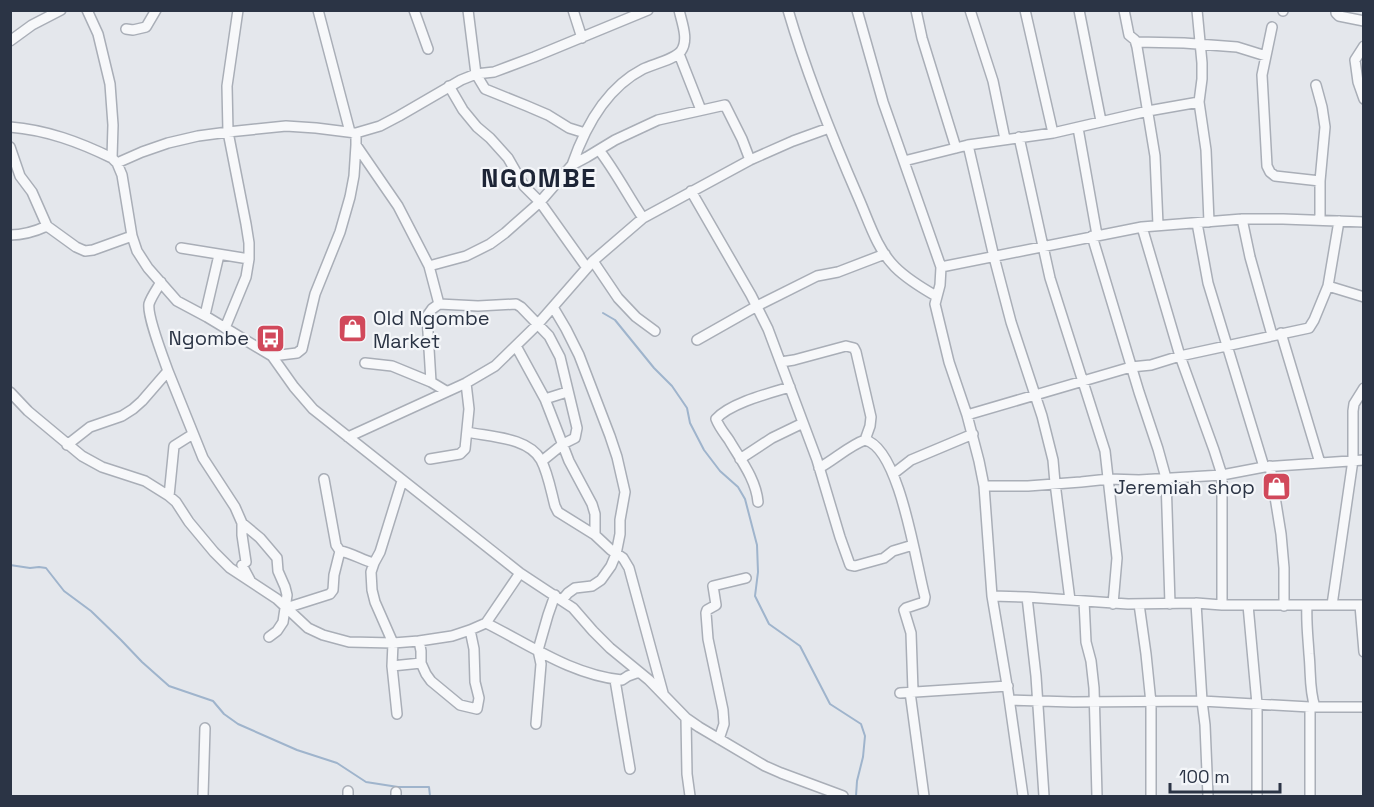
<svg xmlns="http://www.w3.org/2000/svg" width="1374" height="807" font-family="'Space Grotesk',sans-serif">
<rect width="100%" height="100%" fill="#e4e7ec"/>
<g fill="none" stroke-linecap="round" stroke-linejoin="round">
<!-- stream -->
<path stroke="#9fb4cc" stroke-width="2" d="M 603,313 L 615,320 L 654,368 L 672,386 L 687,408 L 690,423 L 704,450 L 720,471 L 738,487 L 745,499 L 757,545 L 758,572 L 755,596 L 769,624 L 800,646 L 830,704 L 861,724 L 865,736 L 863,757 L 857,781 L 856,796
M 10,565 L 30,568 L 39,567 L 46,568 L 64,591 L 91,611 L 121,640 L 142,662 L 169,686 L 213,701 L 224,714 L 238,724 L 297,750 L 337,763 L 366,782 L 398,787 L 429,787 L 430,796"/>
<defs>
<path id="minor" d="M 87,10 L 98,34 L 110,84 L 113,125 L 112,158 L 117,163 L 122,175 L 132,236 L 137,251 L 148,268 L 177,301 L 207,317 L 272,356 L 294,387 L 313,409 L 520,573 L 573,608 L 593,631 L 610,648 L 649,680 L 686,718 L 699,727 L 765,766 L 781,773 L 843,796
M 318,10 L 350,132
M 414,10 L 428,49
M 468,10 L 476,74 L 485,89 L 527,106 L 548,115 L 569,128 L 585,133
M 573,10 L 582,38
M 788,10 C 807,75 832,137 859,199 C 869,222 877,249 895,267 C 907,279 922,288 936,296
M 857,10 L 883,102 L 941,267 L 940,285 L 935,304 L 949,362 L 967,415 L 979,461 L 984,486 L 992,596 L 1008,691 L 1023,796
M 916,10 L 922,38 L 956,148
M 970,10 L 993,81 L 1005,139
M 1025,10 L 1053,133
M 1079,10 L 1101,121
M 1124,10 L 1129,35 L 1135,40 L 1137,47 L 1155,156 L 1158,225
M 1197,10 L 1202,63 L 1202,79 L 1199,102 L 1206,150 L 1209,222
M 1336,10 L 1336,13 L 1339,16 L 1364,21
M 1283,11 L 1283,10
M 1272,27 L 1262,75 L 1267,166 L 1270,172 L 1275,176 L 1320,181
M 126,29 L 133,30 L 146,27 L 156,10
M 10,41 L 32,25 L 61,10
M 1136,42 L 1184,43 L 1237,47 L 1266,56
M 1364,46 L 1355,60 L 1358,82 L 1364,99
M 679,54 L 701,110
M 1316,85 L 1322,107 L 1325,127 L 1320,181 L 1320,220
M 449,86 L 463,110 L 477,127 L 490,138 L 508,158 L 524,186 L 540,202 L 587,268
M 10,127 C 47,130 79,142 112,158
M 1078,128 L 1097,235
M 356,133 L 356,145 L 398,206 L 429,266 L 466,256 L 490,244 L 505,233 L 540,202 L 572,165 L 587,157 L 615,140 L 658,120 L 725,105 L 742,139 L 750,160
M 1019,137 L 1050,278 L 1105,451 L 1117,558 L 1113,604
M 968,145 L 994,257 L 1011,322 L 1042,416 L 1053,460 L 1055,483 L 1070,600
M 10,147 L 20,176 L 32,192 L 47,226 L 76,247 L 85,251 L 93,250 L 132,236
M 599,150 C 616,172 628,196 643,218
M 904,161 L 968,145 L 1053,133 L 1148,111 L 1199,102
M 117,163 L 142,152 L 168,143 L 198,136 L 228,132 L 286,126 L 316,128 L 356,133 L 380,126 L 399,116 L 461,80 L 476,74 L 494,72 L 534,57 L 648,10
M 572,165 C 585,127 606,88 643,69 C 653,64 674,60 681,51 C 689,40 682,23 679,10
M 691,191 L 751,295 L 768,329 L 817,460 L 840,537 L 850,565 L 855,566 L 884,558 L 893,551 L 913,545
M 1242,219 L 1250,257 L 1272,335
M 1197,223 L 1208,283 L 1264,467
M 1142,227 L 1180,356 L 1214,450 L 1222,475 L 1222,605
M 10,235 C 24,235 34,232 47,226
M 1092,236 L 1139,392 L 1158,449 L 1166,478 L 1170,604
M 181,248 L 249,259
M 593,261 L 618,298 L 636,317 L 655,331
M 429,266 L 439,304 L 432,309 L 427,316 L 431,382
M 941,267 L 1142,227 L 1242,219 L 1283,219 L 1364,222
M 1328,286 L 1364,297
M 439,304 L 478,306 L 516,304 L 521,307 L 549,336 L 560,357 L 577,428 L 575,438 L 563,444 L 542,461
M 553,307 L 566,329 L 579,355 L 610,436 L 617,457 L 625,492 L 620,520 L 620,534 L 616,554 L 611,566 L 601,580 L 592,586 L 575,588 L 568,593 L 562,600
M 205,315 L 219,255
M 225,328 L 246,277 L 249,259 L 249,243 L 246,224 L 228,132 L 227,86 L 238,10
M 1281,333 L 1320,463
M 697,340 L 757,306 L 817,276 L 838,272 L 885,254
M 516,346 L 545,399 L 569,461 L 592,504 L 595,514 L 595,535
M 272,356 L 297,353 L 302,349 L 315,294 L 340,232 L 350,197 L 354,176 L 356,145
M 781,362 L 794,360 L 846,346 L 854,348 L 856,352 L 871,417 L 870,426 L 865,440
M 365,363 L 392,366 L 431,382 L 446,391
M 168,371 L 203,458 L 235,507 L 242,523 L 260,538 L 277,558 L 278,571 L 285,587 L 287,595 L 283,622 L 277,631 L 269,637
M 10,392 L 28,411 L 82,456 L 102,467 L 145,481 L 169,496 L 176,502 L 189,522 L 214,552 L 230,568 L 277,599 L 308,628 L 323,635 L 349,642 L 393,643 L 419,641 L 452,636 L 470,630 L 486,623 L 520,573
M 545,399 L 567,392
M 967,415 L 1131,367 L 1151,365 L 1180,356 L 1309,328 L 1314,320 L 1328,286 L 1339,221
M 467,432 C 490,437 528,437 541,460 C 548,473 551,491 555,506 L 558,512 L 595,535 L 611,550 L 623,558 L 629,568 L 663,693
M 348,437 L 466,383 L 495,366 L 538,324 L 593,261 L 643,218 L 750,160 L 793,141 L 829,128
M 67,445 L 90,427 L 122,416 L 133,409 L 142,401 L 168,371 C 163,357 147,316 149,304 C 151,297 157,289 161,282
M 430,459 L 460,454 L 465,449 L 469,409 L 466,383
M 740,459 L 772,438 L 803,423
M 1270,466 L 1281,534 L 1284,568 L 1284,606
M 819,468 C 834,460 850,445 865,440 C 900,448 916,565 925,597 L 924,602 L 906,608 L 904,610 L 911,633 L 913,691
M 893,474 L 911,460 L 973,434
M 324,479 L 336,545 L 340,551 C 352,553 362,560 374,563
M 984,486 L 1028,486 L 1081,482 L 1109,479 L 1139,480 L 1222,475 L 1264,467 L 1364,460
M 169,496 L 174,446 L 193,434
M 758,502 C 756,479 740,459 729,440 C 724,433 719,427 716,419 C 730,403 770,393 790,387
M 242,523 L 242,535 L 246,562 L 242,565 L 250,580
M 992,596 L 1027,597 L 1128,604 L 1196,603 L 1222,605 L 1364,605
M 1027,597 L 1036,676 L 1044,796
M 1084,601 L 1086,642 L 1091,661 L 1094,688 L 1097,796
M 1196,603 L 1202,701 L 1205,725 L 1208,796
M 1139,604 L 1146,654 L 1151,703 L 1151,796
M 1248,605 L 1257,704 L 1257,796
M 1307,605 C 1306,622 1308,637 1309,654 C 1311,672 1309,690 1315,707
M 1332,605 L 1353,460 L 1353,411 L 1354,404 L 1364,388
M 1360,605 L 1364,652
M 286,608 L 330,594 L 333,590 L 334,575 L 340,551
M 486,623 C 530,645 572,675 622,680 L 628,676 L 639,672
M 419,641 L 421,651 L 421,663 L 426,674 L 431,681 L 460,705 L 477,709 L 479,698 L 475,682 L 474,649 L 470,630
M 392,666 L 421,663
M 615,680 L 630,769
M 910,692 L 924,796
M 900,693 L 1008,686
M 1010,700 L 1073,702 L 1202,701 L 1310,707 L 1364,707
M 1310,707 L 1310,796
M 397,714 L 392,666 L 393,643 L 375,602 L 372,590 L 371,572 L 374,563 L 380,552 L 402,481
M 686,718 L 687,774 L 690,796
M 536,724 L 541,664 L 538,650 L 548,615 L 555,595
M 719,739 L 724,724 L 723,710 L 708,639 L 706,613 L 707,610 L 716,605 L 713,586 L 746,578
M 348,791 L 348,796
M 396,792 L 396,796
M 203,796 L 205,728"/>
</defs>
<!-- minor casing -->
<use href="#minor" stroke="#a9aeb7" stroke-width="12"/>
<!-- minor -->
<use href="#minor" stroke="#f7f8fa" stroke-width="9"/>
</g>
<!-- icons -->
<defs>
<symbol id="shop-square" viewBox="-11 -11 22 22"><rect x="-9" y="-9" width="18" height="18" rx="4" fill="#d1495b" stroke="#f4f6f9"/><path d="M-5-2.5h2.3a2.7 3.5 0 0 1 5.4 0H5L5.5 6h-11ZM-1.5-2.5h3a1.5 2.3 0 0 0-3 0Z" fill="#fff"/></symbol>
<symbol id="bus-square" viewBox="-11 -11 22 22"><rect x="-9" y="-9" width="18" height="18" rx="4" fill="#d1495b" stroke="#f4f6f9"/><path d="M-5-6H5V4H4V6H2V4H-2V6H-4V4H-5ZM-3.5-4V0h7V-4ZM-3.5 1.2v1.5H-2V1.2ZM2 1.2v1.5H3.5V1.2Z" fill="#fff"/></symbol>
</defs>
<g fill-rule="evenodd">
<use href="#shop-square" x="336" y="312" width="33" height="33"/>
<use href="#bus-square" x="254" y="322" width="33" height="33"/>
<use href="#shop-square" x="1260" y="470" width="33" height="33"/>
</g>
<g text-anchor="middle" stroke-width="4.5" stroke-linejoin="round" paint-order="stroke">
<!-- poi labels -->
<g font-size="20" fill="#2b3445" stroke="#f4f6f9" text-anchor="end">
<text x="373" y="325" text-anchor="start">Old Ngombe<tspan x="373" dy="23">Market</tspan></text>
<text x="249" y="345">Ngombe</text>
<text x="1255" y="494">Jeremiah shop</text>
</g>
<!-- district labels -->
<g font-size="26" font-weight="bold" letter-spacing="1.5" fill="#1d2536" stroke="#f4f6f9">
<text x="539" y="187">NGOMBE</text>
</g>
</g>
<!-- border -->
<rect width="1374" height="807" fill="none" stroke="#2b3445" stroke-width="24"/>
<!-- scale -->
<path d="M1170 783v9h110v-9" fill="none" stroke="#2b3445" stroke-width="3"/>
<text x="1179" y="783" font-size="18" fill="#2b3445" stroke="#f4f6f9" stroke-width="4.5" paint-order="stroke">100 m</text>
</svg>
